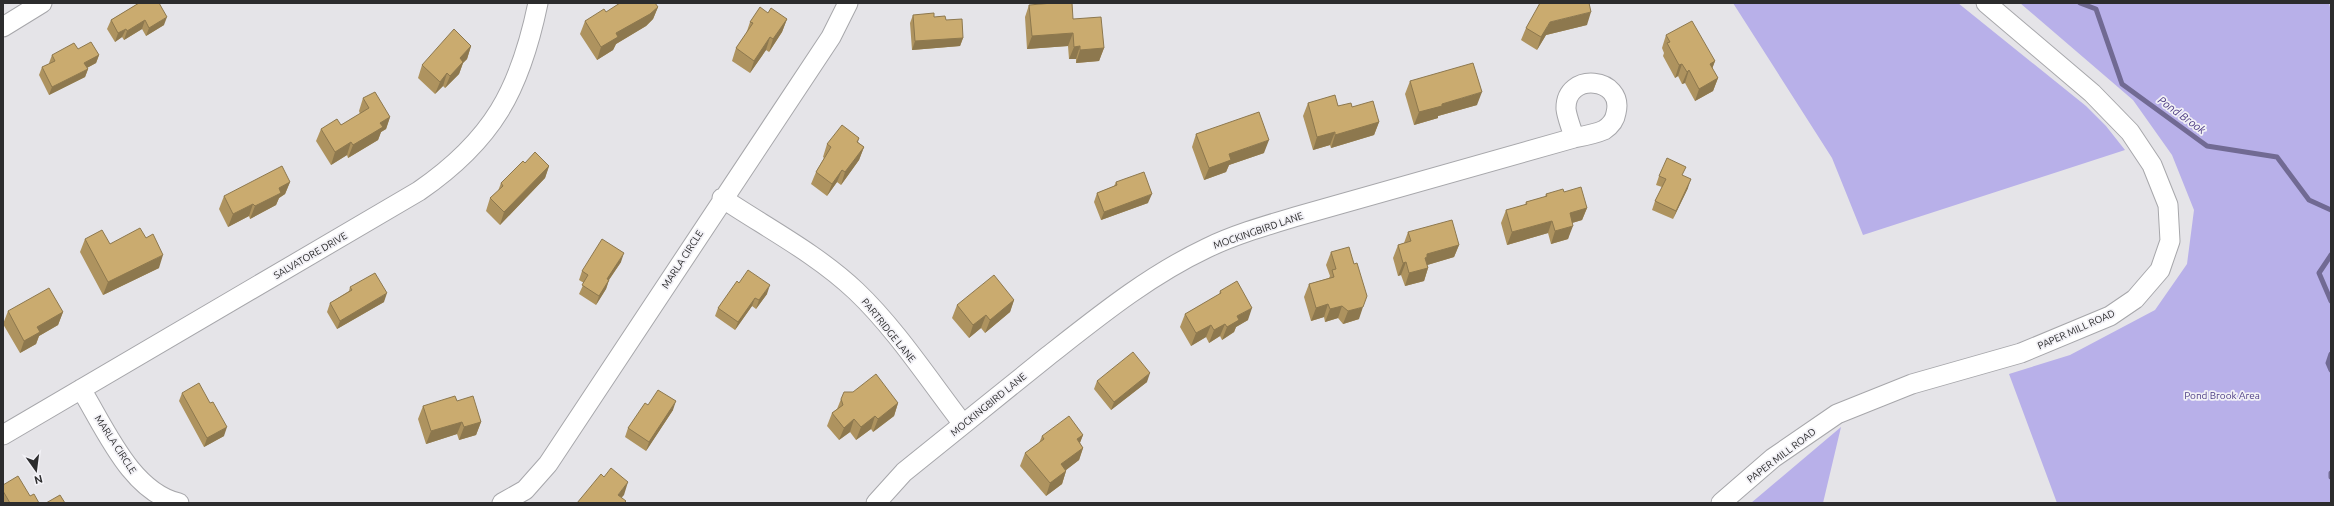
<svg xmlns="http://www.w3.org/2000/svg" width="2334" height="506" font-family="Ubuntu,sans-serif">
<rect width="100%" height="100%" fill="#e5e4e8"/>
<!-- green -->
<path fill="#b8b0e9" d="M 1733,3 L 1958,3 L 2086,106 L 2106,126 L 2125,150 L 1863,235 L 1832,158 Z
M 2020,3 L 2329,3 L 2331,11 L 2331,503 L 2057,503 L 2009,374 L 2070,355 L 2155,310 L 2187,264 L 2194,210 L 2172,155 L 2133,100 Z
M 1841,427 L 1823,503 L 1751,503 Z"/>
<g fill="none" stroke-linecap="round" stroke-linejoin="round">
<!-- stream -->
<path stroke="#716a93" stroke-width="5" d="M 2080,3 L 2096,9 L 2122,84 L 2207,146 L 2277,157 L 2309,200 L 2331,210
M 2331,255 L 2319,273 L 2331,301
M 2331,354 L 2328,363 L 2331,370
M 2331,473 L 2331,477"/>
<defs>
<path id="minor" d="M 3,27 L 42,3
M 722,198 C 767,228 817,254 856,291 C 896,329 929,380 963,424
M 81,389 C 105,428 131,492 179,503
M 3,435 L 419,191 C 493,140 520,90 538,3
M 502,503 L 525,490 L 548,464 L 831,37 L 848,3
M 876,503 L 904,472 C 952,433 1000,395 1048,356 C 1099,316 1148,276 1207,248 C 1236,234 1268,225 1298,216 L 1574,138 C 1584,136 1595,134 1604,130 C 1610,126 1615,120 1616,113 C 1625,77 1565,71 1566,109 C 1567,118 1572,129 1574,138
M 1721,503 L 1773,458 L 1837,414 L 1912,384 L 2021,353 L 2110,316 L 2135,299 L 2160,270 L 2170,241 L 2168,205 L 2152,165 L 2130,132 L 2092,93 L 1986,3"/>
</defs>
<!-- minor casing -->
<use href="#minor" stroke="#a7a7ab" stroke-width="21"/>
<!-- minor -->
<use href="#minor" stroke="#fff" stroke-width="19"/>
</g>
<!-- wall -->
<path fill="#ae935f" d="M 139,3 L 164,25 L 146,36 L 142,29 L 124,40 L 122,37 L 115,42 L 107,29 L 111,20 Z
M 1029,5 L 1073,19 L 1104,48 L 1099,61 L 1076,63 L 1076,59 L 1069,59 L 1068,46 L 1027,49 L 1025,17 Z
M 658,7 L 653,19 L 646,26 L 616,44 L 613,50 L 597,60 L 580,34 L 585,21 L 606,12 Z
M 768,13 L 787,19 L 782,32 L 769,52 L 766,50 L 750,73 L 732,61 L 736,48 L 746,34 L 750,22 Z
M 913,15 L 934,17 L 946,20 L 963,38 L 960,46 L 912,50 L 910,23 Z
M 1587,25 L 1546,35 L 1537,50 L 1521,40 L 1526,28 Z
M 1666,35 L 1715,61 L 1712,69 L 1718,78 L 1713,91 L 1695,101 L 1685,83 L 1682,84 L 1678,76 L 1675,78 L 1663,56 L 1664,53 L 1662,48 Z
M 471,46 L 467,59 L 463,63 L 459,74 L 445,88 L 443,86 L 435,94 L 418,78 L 422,65 Z
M 78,49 L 99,55 L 96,63 L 87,68 L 88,69 L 85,77 L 49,95 L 39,75 L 42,67 L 49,64 L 49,63 L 52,55 Z
M 1410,81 L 1477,105 L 1438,116 L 1438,118 L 1414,125 L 1405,94 Z
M 363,98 L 390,117 L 386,129 L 381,132 L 378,140 L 348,158 L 347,155 L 331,165 L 316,141 L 321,129 L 341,125 L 360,114 L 359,111 Z
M 1308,103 L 1352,107 L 1379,122 L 1374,135 L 1331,148 L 1330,145 L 1313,150 L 1303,116 Z
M 1196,134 L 1264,153 L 1229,165 L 1226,172 L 1204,180 L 1192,147 Z
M 859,138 L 858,142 L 864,147 L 859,160 L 841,185 L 837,182 L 827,196 L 811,184 L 816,172 L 824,158 L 823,157 L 827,144 Z
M 525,163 L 549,166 L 545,178 L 500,225 L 486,211 L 490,198 L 498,191 L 501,183 Z
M 1659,176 L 1683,176 L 1688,188 L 1673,219 L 1652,210 L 1655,201 L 1662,187 L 1656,185 Z
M 290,182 L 285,194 L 279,198 L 276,205 L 250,219 L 249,216 L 228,227 L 219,209 L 224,196 Z
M 1116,182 L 1148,203 L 1101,220 L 1094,202 L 1097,193 L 1114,186 Z
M 1564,192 L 1587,208 L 1582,220 L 1572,223 L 1568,239 L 1551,244 L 1548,233 L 1507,245 L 1501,223 L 1506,210 L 1525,205 L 1526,202 L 1545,197 L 1546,194 Z
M 1408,232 L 1459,245 L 1454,257 L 1427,265 L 1428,268 L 1424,281 L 1405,286 L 1401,275 L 1398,276 L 1393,258 L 1398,245 L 1404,243 Z
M 146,238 L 159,268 L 103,295 L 80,252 L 85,239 L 110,244 Z
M 1331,252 L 1359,319 L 1343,324 L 1338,318 L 1325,322 L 1324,317 L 1311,321 L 1304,297 L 1309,284 L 1329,278 L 1330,276 L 1326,265 Z
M 621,262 L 609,280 L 606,289 L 596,305 L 579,294 L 584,283 L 579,280 L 582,271 Z
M 739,283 L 767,294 L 756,309 L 752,306 L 735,330 L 715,316 L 718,308 Z
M 350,287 L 384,302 L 337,329 L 327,312 L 330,303 L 349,291 Z
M 1220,291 L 1248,320 L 1236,327 L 1234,332 L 1222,340 L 1220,336 L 1209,343 L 1206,337 L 1191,346 L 1180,327 L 1185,314 L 1219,295 Z
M 1014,300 L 1010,312 L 985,333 L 981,328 L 969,338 L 952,318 L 957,305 Z
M 8,311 L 63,312 L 58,325 L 39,336 L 36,344 L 20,353 L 3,324 Z
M 1097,381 L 1147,382 L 1111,410 L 1094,389 Z
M 182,393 L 224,436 L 204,447 L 179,401 Z
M 841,399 L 898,403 L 894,416 L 873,432 L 871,429 L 856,440 L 850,432 L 839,440 L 827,426 L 832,413 L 837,409 Z
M 457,401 L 481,422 L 476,435 L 459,440 L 457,434 L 426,444 L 418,419 L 423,406 Z
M 648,405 L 673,410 L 646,451 L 625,437 L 628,428 Z
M 1083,435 L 1080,443 L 1083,448 L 1079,460 L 1066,470 L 1066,471 L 1062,484 L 1046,496 L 1020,466 L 1025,453 L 1039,443 L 1042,436 Z
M 3,485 L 30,496 L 39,503 L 3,503 Z"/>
<!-- shaded-wall -->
<path fill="#8d784e" d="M 658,7 L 653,19 L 646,26 L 616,44 L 613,50 L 597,60 L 601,47 L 616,33 Z
M 1591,12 L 1587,25 L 1546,35 L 1537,50 L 1541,37 L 1550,22 Z
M 167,17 L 164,25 L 146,36 L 149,28 Z
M 787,19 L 782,32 L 769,52 L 773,39 Z
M 145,20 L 142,29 L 124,40 L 127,31 Z
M 126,29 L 122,37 L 115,42 L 118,33 Z
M 1073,33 L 1068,46 L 1027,49 L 1032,36 Z
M 770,37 L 766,50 L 750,73 L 754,61 Z
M 963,38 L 960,46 L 912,50 L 915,41 Z
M 471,46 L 467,59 L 463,63 L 459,74 L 445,88 L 450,76 L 460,58 Z
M 1080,46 L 1076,59 L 1069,59 L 1074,47 Z
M 1104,48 L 1099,61 L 1076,63 L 1080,50 Z
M 99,55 L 96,63 L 81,71 L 84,63 Z
M 1715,61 L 1710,74 L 1710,64 Z
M 1682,64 L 1678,76 L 1675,78 L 1679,65 Z
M 88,69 L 85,77 L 49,95 L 52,87 Z
M 1689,70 L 1685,83 L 1682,84 L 1687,72 Z
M 447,73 L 443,86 L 435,94 L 440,82 Z
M 1718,78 L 1713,91 L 1695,101 L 1699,89 Z
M 1482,92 L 1477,105 L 1438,116 L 1438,118 L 1414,125 L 1419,112 L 1442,104 Z
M 390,117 L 386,129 L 381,132 L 378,140 L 348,158 L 353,145 L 380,123 Z
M 1379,122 L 1374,135 L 1331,148 L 1335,135 Z
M 1335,132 L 1330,145 L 1313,150 L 1317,137 Z
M 1269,140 L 1264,153 L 1229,165 L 1226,172 L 1204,180 L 1209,168 L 1229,154 Z
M 351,142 L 347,155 L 331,165 L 335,152 Z
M 864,147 L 859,160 L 841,185 L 845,172 Z
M 549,166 L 545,178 L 500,225 L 504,212 Z
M 842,170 L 837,182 L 827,196 L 832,184 Z
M 1691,179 L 1688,188 L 1673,219 L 1676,211 Z
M 290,182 L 285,194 L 279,198 L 276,205 L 250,219 L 255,206 L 279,188 Z
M 1152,194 L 1148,203 L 1101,220 L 1104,212 Z
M 253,204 L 249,216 L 228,227 L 233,214 Z
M 1587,208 L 1582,220 L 1565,225 L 1570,213 Z
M 1552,221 L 1548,233 L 1507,245 L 1512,232 Z
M 1573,226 L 1568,239 L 1551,244 L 1555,231 Z
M 1459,245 L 1454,257 L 1424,266 L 1420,270 L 1427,254 Z
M 624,253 L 621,262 L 604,287 L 607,279 Z
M 163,255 L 159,268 L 103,295 L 108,282 Z
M 1406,262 L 1401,275 L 1398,276 L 1403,263 Z
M 1428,268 L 1424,281 L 1405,286 L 1409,273 Z
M 609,280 L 606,289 L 596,305 L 599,296 Z
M 770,285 L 767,294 L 756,309 L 759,300 Z
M 387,293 L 384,302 L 337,329 L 340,321 Z
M 755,298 L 752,306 L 735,330 L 738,322 Z
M 1014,300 L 1010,312 L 985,333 L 990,320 Z
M 1328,304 L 1324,317 L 1311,321 L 1316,308 Z
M 1342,306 L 1338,318 L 1325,322 L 1330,309 Z
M 1363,307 L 1359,319 L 1343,324 L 1348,311 Z
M 1252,308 L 1248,320 L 1236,327 L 1234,332 L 1222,340 L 1227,327 L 1237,316 Z
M 63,312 L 58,325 L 39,336 L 36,344 L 20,353 L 24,341 L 37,327 Z
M 986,315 L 981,328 L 969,338 L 973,325 Z
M 1225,324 L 1220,336 L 1209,343 L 1214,330 Z
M 1211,325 L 1206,337 L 1191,346 L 1196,333 Z
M 1150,373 L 1147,382 L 1111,410 L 1114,402 Z
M 676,401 L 673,410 L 646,451 L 649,442 Z
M 898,403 L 894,416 L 873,432 L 878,419 Z
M 875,416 L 871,429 L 856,440 L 861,427 Z
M 854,419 L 850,432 L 839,440 L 844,428 Z
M 462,422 L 457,434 L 426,444 L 431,431 Z
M 481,422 L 476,435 L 459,440 L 464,427 Z
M 227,427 L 224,436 L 204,447 L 207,438 Z
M 1083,435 L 1078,447 L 1077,439 Z
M 1083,448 L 1079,460 L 1057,477 L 1061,464 Z
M 1066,471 L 1062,484 L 1046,496 L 1050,483 Z
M 628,482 L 624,495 L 617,503 L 618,495 Z"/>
<!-- building -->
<path fill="#caab6f" stroke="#8d784e" d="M 139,3 L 159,3 L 167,17 L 149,28 L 145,20 L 127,31 L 126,29 L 118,33 L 111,20 Z
M 620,3 L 655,3 L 658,7 L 650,14 L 616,33 L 618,37 L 601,47 L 585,21 L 604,9 L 606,12 Z
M 1053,3 L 1072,3 L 1073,19 L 1101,17 L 1104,48 L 1080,50 L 1080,46 L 1074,47 L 1073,33 L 1032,36 L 1029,5 Z
M 1540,3 L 1589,3 L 1591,12 L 1550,22 L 1541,37 L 1526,28 Z
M 760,7 L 768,13 L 771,8 L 787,19 L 773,39 L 770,37 L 754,61 L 736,48 L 753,23 L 750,22 Z
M 934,13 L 934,17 L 945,16 L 946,20 L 962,19 L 963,38 L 915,41 L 913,15 Z
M 1692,21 L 1715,61 L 1710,64 L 1718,78 L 1699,89 L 1689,70 L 1687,72 L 1682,64 L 1679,65 L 1667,43 L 1670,42 L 1666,35 Z
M 454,29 L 471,46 L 460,58 L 463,62 L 450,76 L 447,73 L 440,82 L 422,65 Z
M 91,42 L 99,55 L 84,63 L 88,69 L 52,87 L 42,67 L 55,61 L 52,55 L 74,43 L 78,49 Z
M 1473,63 L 1482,92 L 1442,104 L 1442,106 L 1419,112 L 1410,81 Z
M 375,92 L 390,117 L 380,123 L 383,127 L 353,145 L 351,142 L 335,152 L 321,129 L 337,119 L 341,125 L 369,108 L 363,98 Z
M 1335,95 L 1338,106 L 1351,103 L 1352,107 L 1373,101 L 1379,122 L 1335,135 L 1335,132 L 1317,137 L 1308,103 Z
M 1259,112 L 1269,140 L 1229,154 L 1231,160 L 1209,168 L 1196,134 Z
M 842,125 L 859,138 L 857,142 L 864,147 L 845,172 L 842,170 L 832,184 L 816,172 L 831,147 L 827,144 Z
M 535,152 L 549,166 L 504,212 L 490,198 L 503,186 L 501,183 L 523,161 L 525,163 Z
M 1667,158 L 1686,167 L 1682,175 L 1691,179 L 1676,211 L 1655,201 L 1666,179 L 1659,176 Z
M 282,166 L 290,182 L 279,188 L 281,193 L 255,206 L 253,204 L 233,214 L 224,196 Z
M 1144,172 L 1152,194 L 1104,212 L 1097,193 L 1117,185 L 1116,182 Z
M 1581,187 L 1587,208 L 1570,213 L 1573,226 L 1555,231 L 1552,221 L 1512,232 L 1506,210 L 1527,204 L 1526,202 L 1547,196 L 1546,194 L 1563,189 L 1564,192 Z
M 1452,220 L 1459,245 L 1427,254 L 1427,257 L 1425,258 L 1428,268 L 1409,273 L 1406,262 L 1403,263 L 1398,245 L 1411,241 L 1408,232 Z
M 140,228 L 146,238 L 153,234 L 163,255 L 108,282 L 85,239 L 102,230 L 110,244 Z
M 602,239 L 624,253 L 607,279 L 609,280 L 599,296 L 582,285 L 588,275 L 582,271 Z
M 1349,247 L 1354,264 L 1357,263 L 1367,296 L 1363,307 L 1348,311 L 1342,306 L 1330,309 L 1328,304 L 1316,308 L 1309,284 L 1334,277 L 1332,270 L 1336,269 L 1331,252 Z
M 748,270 L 770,285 L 759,300 L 755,298 L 738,322 L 718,308 L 737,281 L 739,283 Z
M 375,273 L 387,293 L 340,321 L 330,303 L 352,290 L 350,287 Z
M 994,275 L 1014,300 L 990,320 L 986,315 L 973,325 L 957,305 Z
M 1237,281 L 1252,308 L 1237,316 L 1239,320 L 1227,327 L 1225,324 L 1214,330 L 1211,325 L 1196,333 L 1185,314 L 1221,293 L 1220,291 Z
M 49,288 L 63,312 L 37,327 L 40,332 L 24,341 L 8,311 Z
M 1133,352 L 1150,373 L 1114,402 L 1097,381 Z
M 876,374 L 898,403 L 878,419 L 875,416 L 861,427 L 854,419 L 844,428 L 832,413 L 843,405 L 841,399 L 844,392 L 853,392 Z
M 199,383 L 210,403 L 213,402 L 227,427 L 207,438 L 182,393 Z
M 658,390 L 676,401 L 649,442 L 628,428 L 645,403 L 648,405 Z
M 455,396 L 457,401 L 473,396 L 481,422 L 464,427 L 462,422 L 431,431 L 423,406 Z
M 1069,416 L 1083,435 L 1077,439 L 1083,448 L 1061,464 L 1066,471 L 1050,483 L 1025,453 L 1044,439 L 1042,436 Z
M 611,468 L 628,482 L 618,495 L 626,501 L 624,503 L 577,503 L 601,474 L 604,477 Z
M 18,476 L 30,496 L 34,494 L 39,503 L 10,503 L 3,491 L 3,485 Z
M 60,495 L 65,503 L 46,503 Z"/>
<g text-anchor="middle" stroke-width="3.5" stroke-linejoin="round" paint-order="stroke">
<!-- street labels -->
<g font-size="10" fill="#2c2c2d" stroke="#f2f1f6">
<text transform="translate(1258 230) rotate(-19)" y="4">MOCKINGBIRD LANE</text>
<text transform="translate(310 255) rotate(-30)" y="4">SALVATORE DRIVE</text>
<text transform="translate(682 259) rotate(-57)" y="4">MARLA CIRCLE</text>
<text transform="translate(2076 329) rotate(-24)" y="4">PAPER MILL ROAD</text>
<text transform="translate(889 330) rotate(51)" y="4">PARTRIDGE LANE</text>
<text transform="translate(988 404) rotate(-39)" y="4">MOCKINGBIRD LANE</text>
<text transform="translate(116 444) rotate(57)" y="4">MARLA CIRCLE</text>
<text transform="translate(1781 455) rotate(-37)" y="4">PAPER MILL ROAD</text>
</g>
<!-- park labels -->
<g font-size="10" fill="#4c3c84" stroke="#f2f1f6">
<text x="2222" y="399">Pond Brook Area</text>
</g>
<!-- water labels -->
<g font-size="11" font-style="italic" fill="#4a3981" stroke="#f2f1f6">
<text transform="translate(2182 115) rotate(36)" y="4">Pond Brook</text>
</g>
</g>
<!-- border -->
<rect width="2334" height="506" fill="none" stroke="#2c2c2d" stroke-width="8"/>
<!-- north arrow -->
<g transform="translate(36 470) rotate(166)" stroke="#f2f1f6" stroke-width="3" paint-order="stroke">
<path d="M0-3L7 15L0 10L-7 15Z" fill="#2c2c2d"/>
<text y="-6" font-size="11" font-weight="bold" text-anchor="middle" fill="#2c2c2d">N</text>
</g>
</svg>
